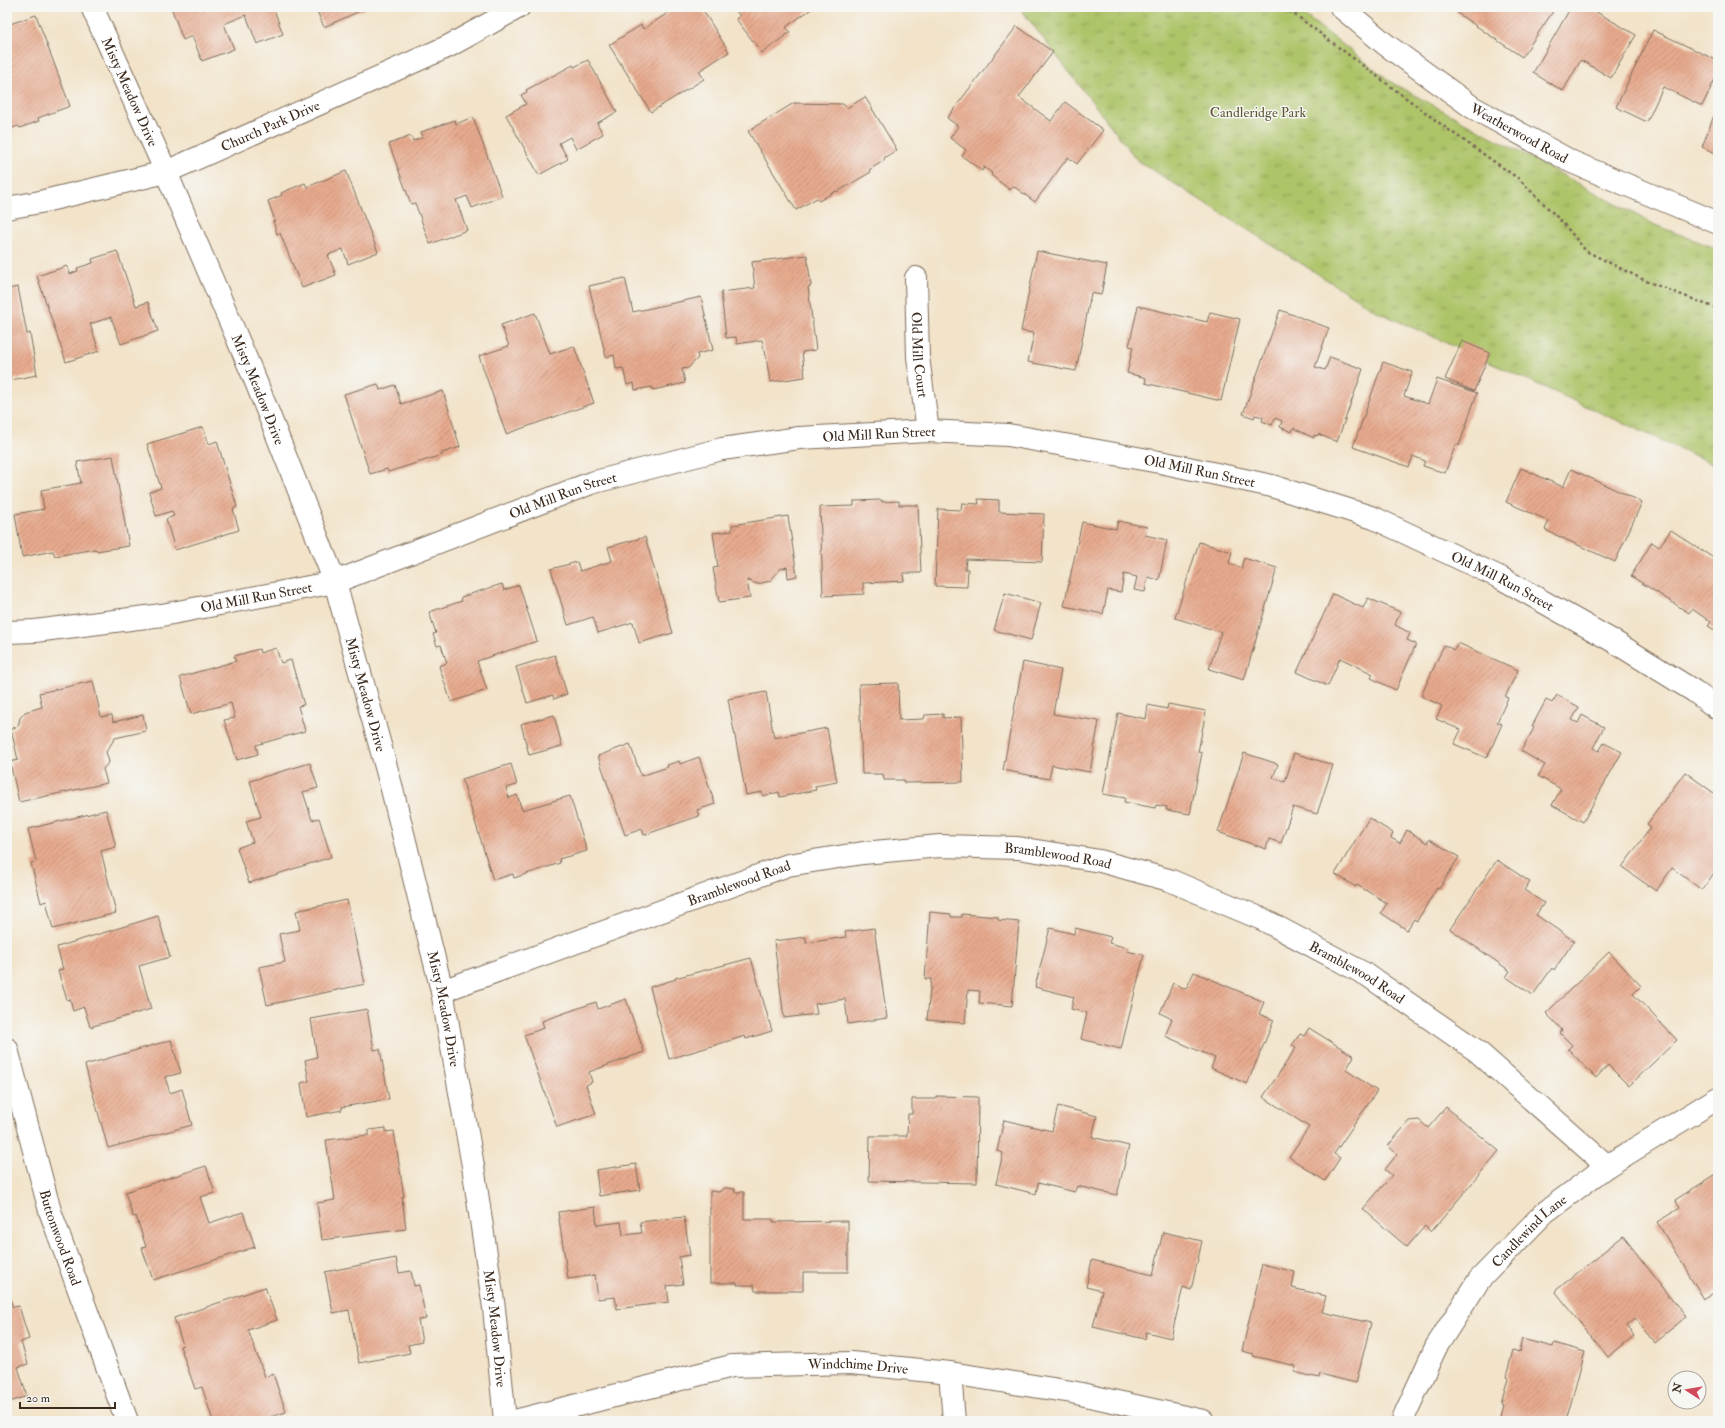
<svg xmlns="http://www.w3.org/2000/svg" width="1725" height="1428" font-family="'IM FELL Double Pica',serif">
<defs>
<pattern id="park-tufts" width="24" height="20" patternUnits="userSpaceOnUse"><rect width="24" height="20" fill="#aec469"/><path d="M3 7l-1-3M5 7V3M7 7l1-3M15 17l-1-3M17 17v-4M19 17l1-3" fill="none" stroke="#8f9f56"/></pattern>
<pattern id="building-hatch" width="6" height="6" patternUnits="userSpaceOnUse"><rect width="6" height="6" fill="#e7aa8e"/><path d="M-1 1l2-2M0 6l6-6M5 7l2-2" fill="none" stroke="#bc8b73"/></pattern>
</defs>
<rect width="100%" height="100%" fill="#f6f6f2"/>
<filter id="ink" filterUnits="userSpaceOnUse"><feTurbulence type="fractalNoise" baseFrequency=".025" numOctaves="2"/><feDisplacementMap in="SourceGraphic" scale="8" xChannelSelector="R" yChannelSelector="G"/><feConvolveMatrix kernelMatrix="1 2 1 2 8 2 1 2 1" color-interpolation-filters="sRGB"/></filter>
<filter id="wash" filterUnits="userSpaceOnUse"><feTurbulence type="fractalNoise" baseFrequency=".012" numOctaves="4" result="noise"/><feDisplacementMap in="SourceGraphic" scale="16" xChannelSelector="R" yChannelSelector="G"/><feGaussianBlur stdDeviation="0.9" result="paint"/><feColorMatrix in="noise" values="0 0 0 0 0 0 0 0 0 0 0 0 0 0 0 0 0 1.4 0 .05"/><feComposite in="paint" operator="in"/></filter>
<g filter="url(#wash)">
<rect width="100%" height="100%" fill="#f2e3c9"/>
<!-- park -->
<path fill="url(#park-tufts)" stroke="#747744" d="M 1019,7 L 1294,7 L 1394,84 L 1655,225 L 1718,249 L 1718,466 L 1378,312 L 1137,160 Z"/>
<g id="blocks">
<!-- building -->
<path fill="url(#building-hatch)" d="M 171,7 L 273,7 L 283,34 L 257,44 L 246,15 L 224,24 L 234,49 L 202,61 L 192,36 L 183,40 Z
M 315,7 L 369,7 L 324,27 Z
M 674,7 L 701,7 L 729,52 L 699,71 L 704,79 L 651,112 L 609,45 L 641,25 L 643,29 L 674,9 Z
M 733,7 L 814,7 L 786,27 L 790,32 L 762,53 L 736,19 L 740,16 Z
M 1461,7 L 1556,7 L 1522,57 L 1457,13 Z
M 1571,7 L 1588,7 L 1636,35 L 1611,78 L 1581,60 L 1563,91 L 1533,73 Z
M 36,15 L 70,106 L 38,118 L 39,121 L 20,128 L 18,126 L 7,130 L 7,46 L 10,44 L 7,36 L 7,25 Z
M 1017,26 L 1053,52 L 1019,97 L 1051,121 L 1065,102 L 1103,130 L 1077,164 L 1068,157 L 1035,202 L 1013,186 L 1010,190 L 991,175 L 992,173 L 984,167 L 982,171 L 962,156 L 966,150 L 950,138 L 958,126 L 947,118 Z
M 1653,30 L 1718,61 L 1718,73 L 1702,106 L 1663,87 L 1647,122 L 1616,107 Z
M 588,60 L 617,112 L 597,123 L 603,134 L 576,149 L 570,137 L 559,143 L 568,159 L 539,175 L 506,115 L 526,104 L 521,95 L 527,92 L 526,90 L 573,65 L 574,67 Z
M 865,97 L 897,150 L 884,158 L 885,160 L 869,170 L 871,172 L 837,192 L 836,191 L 819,201 L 817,198 L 796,210 L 748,131 L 794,103 L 843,104 L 847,108 Z
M 1718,105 L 1718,154 L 1702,147 Z
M 473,117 L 502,196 L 472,208 L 467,196 L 456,200 L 467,230 L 430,244 L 415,203 L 411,204 L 389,144 L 411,136 L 413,141 L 423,137 L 421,132 L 455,120 L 456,124 Z
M 346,171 L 378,252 L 348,264 L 343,249 L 328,255 L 336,275 L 302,288 L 280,233 L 277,234 L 273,221 L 275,221 L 268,201 L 282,195 L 281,193 L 305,183 L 307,187 Z
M 117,251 L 136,306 L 148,302 L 158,331 L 121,344 L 111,317 L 90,324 L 99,351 L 66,362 L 37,276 L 67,266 L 70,274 L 78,271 L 77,268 L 93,263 L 92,259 Z
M 1037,251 L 1107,265 L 1101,295 L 1091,293 L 1076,371 L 1028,362 L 1034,333 L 1021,331 Z
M 807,255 L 811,286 L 808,287 L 816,350 L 802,352 L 805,377 L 770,382 L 765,350 L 764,350 L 762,340 L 737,344 L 736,337 L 726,338 L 721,292 L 755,288 L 752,262 Z
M 625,278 L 633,312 L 701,297 L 713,350 L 697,354 L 698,358 L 688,368 L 682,369 L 685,383 L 653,390 L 652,387 L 635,390 L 634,383 L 627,385 L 623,368 L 616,369 L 614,355 L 606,357 L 589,286 Z
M 18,287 L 27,334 L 30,333 L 37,375 L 11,380 L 7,367 L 7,289 Z
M 1138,306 L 1207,322 L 1210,312 L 1240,319 L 1221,401 L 1145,383 L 1146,378 L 1127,373 L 1133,347 L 1129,346 Z
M 1280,310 L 1329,328 L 1315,367 L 1325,370 L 1330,357 L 1363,369 L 1337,442 L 1318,434 L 1317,436 L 1314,435 L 1314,438 L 1293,428 L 1292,432 L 1280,427 L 1282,421 L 1275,418 L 1272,425 L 1262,421 L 1263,417 L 1255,415 L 1254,418 L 1243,414 Z
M 535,313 L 550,354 L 574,346 L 594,403 L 506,434 L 479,356 L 509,346 L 501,325 Z
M 1462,341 L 1490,353 L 1474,391 L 1445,379 Z
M 1383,362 L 1412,372 L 1404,396 L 1428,404 L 1437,379 L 1477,393 L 1459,446 L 1456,444 L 1445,473 L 1423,466 L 1425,461 L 1413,456 L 1409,467 L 1353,447 Z
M 378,384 L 380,390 L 395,385 L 401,404 L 443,391 L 460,447 L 442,453 L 442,455 L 388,472 L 387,469 L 370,474 L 344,394 Z
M 203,427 L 209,444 L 217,441 L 237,507 L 233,509 L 239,530 L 175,550 L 166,519 L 174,516 L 172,511 L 156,516 L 149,492 L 161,488 L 147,444 Z
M 113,456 L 129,546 L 96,551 L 96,549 L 55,556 L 53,551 L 22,557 L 15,514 L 44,509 L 41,490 L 81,483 L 77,462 Z
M 1521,468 L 1563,487 L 1571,469 L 1642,502 L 1615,562 L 1545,530 L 1549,521 L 1506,502 Z
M 978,499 L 999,500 L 999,512 L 1044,514 L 1042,562 L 966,559 L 965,569 L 968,569 L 967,587 L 935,586 L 938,509 L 961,510 L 962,503 L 979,504 Z
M 882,500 L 882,502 L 899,501 L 899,505 L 918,505 L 921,573 L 903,573 L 904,581 L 863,583 L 864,594 L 823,596 L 820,507 L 854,506 L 854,501 Z
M 788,516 L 797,576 L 788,578 L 787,567 L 780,569 L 770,581 L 757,584 L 747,580 L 750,598 L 719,602 L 713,568 L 718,567 L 713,533 L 732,531 L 732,525 Z
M 1118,521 L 1147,527 L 1145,535 L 1167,540 L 1159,580 L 1148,577 L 1145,592 L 1134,590 L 1137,577 L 1124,574 L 1121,592 L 1108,590 L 1103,614 L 1064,606 L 1082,522 L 1116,529 Z
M 1671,530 L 1718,561 L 1718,632 L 1708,626 L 1711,622 L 1692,609 L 1689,613 L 1631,576 L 1652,542 L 1659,547 Z
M 645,537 L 673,633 L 639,643 L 633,622 L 598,633 L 593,617 L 568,625 L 551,569 L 577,562 L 580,571 L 612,561 L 608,547 Z
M 1199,542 L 1232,552 L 1229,563 L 1241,568 L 1244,558 L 1277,568 L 1244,680 L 1209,669 L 1221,632 L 1175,618 Z
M 502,584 L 504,590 L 519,585 L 537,641 L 477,661 L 487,690 L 451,702 L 439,666 L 447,663 L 441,645 L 437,646 L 433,634 L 436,633 L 429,612 L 462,601 L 461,597 Z
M 1005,593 L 1041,603 L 1031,640 L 994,630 Z
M 1333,594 L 1363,608 L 1368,598 L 1400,612 L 1395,625 L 1410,633 L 1407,640 L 1416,644 L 1396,690 L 1371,678 L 1373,674 L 1340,658 L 1328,686 L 1297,672 Z
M 1458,643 L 1518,670 L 1505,697 L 1508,698 L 1497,722 L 1502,724 L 1487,758 L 1454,744 L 1461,730 L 1436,719 L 1442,706 L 1421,696 L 1444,645 L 1454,650 Z
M 276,648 L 281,663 L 291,660 L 304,705 L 298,706 L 305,731 L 256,745 L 258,754 L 237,760 L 224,720 L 235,718 L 231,703 L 191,714 L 180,677 L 236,661 L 234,656 L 259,649 L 260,653 Z
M 555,655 L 567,694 L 554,699 L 553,695 L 527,703 L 516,667 Z
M 1023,662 L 1061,670 L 1053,714 L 1099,721 L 1090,772 L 1052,765 L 1049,779 L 1003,770 Z
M 93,681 L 101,717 L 112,715 L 113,722 L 143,715 L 146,731 L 115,738 L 106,752 L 109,762 L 103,769 L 107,783 L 19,802 L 10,762 L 18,760 L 11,729 L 18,726 L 20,718 L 25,712 L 42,707 L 39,693 Z
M 898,683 L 899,720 L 924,719 L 925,715 L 943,714 L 943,718 L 961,717 L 963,782 L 904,783 L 904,780 L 884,780 L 883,774 L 862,774 L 859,684 Z
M 766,692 L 774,738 L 827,728 L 837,782 L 815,786 L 816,790 L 780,797 L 779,792 L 763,796 L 762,792 L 746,795 L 728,699 Z
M 1557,695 L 1579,707 L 1572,720 L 1578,723 L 1582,715 L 1604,727 L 1593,748 L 1599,751 L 1604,743 L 1622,752 L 1583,822 L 1552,805 L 1561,789 L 1538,776 L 1545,765 L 1521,751 L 1534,728 L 1532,726 L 1546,700 L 1552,703 Z
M 1168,704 L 1206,711 L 1198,752 L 1202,753 L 1190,814 L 1166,810 L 1167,807 L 1156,805 L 1155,808 L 1124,802 L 1125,798 L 1103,794 L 1118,713 L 1146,719 L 1148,705 L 1167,709 Z
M 554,715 L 562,746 L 529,755 L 521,724 Z
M 630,744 L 641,776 L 668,767 L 667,765 L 679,761 L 680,764 L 699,757 L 715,804 L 697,810 L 699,816 L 644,835 L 642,829 L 625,835 L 598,756 Z
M 1244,753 L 1278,764 L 1273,778 L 1285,782 L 1294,753 L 1333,765 L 1317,814 L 1293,807 L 1281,843 L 1269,839 L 1266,849 L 1218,832 Z
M 310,763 L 318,788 L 303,792 L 312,820 L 319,818 L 331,857 L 249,883 L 237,848 L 253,842 L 246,821 L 261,817 L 250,781 Z
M 511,764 L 517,785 L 506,788 L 509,798 L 517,795 L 522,810 L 570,796 L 587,851 L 559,859 L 560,863 L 514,878 L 513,874 L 493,880 L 462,779 Z
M 1685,772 L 1718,796 L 1718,876 L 1714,873 L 1702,890 L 1672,868 L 1656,891 L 1622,867 L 1651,827 L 1647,824 Z
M 106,810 L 116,847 L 101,851 L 116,913 L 53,929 L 46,901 L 41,903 L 31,863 L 36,861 L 28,829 Z
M 1369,818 L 1393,833 L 1391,838 L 1400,843 L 1407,830 L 1427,843 L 1429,839 L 1459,857 L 1439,889 L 1437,888 L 1417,921 L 1414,919 L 1407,930 L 1381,913 L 1387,903 L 1357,885 L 1356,887 L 1335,874 Z
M 1497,860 L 1530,882 L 1524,890 L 1544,903 L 1536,915 L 1574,941 L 1554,970 L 1552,968 L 1533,995 L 1506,977 L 1510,971 L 1450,929 Z
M 347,900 L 365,984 L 267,1005 L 259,967 L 285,962 L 279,934 L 300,930 L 296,911 Z
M 930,912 L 951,914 L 951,917 L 962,917 L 962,914 L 998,917 L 998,920 L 1019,922 L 1012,1006 L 979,1003 L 980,991 L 968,990 L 965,1023 L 927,1020 L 931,979 L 925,979 Z
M 158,916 L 170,957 L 139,966 L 151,1009 L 90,1027 L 84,1007 L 73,1011 L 70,999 L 67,1000 L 58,971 L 63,969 L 57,947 Z
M 874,928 L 887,1018 L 848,1024 L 845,999 L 815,1004 L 817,1014 L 784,1018 L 774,941 L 806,937 L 806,943 L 846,937 L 845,932 Z
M 1050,928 L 1074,934 L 1075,928 L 1111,937 L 1109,943 L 1128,948 L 1127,951 L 1144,955 L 1121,1049 L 1081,1039 L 1087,1013 L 1071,1009 L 1074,997 L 1035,987 Z
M 1609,952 L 1641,986 L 1633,994 L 1677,1040 L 1629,1086 L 1608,1065 L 1596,1078 L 1568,1049 L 1572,1045 L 1560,1033 L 1562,1030 L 1546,1013 Z
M 751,958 L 772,1031 L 746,1039 L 745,1036 L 669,1059 L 650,987 L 676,979 L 675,978 Z
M 1194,972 L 1264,1002 L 1259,1014 L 1274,1020 L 1247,1084 L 1211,1068 L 1215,1058 L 1165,1036 L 1172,1019 L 1160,1013 L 1173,983 L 1186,989 Z
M 626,999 L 644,1052 L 589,1072 L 592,1082 L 586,1085 L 596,1114 L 557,1127 L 524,1035 L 544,1028 L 542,1021 L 596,1002 L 598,1009 Z
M 367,1009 L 374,1050 L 380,1049 L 389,1099 L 342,1107 L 342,1110 L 306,1117 L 301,1083 L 309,1081 L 305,1060 L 317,1057 L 311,1019 Z
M 1309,1028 L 1354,1056 L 1346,1070 L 1377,1091 L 1334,1154 L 1340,1158 L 1325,1181 L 1289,1157 L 1309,1127 L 1263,1097 L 1296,1048 L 1292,1045 L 1300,1034 L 1304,1036 Z
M 171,1040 L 181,1073 L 165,1077 L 170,1093 L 182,1089 L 192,1125 L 108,1148 L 85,1065 Z
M 936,1096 L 978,1097 L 977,1183 L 869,1181 L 870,1136 L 907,1136 L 908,1114 L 912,1114 L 912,1099 L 936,1099 Z
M 1058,1106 L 1097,1116 L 1092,1137 L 1129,1146 L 1117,1195 L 1077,1186 L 1075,1192 L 1038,1183 L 1036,1194 L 996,1184 L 1003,1153 L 997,1151 L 1004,1120 L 1052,1131 Z
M 1446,1107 L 1499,1151 L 1431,1232 L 1425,1226 L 1407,1247 L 1363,1209 L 1392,1175 L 1385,1170 L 1397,1154 L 1388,1146 L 1409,1121 L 1419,1120 L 1428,1128 Z
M 386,1128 L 386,1132 L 394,1131 L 404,1197 L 402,1197 L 406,1229 L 322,1240 L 317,1203 L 335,1200 L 326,1140 L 369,1135 L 369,1130 Z
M 636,1164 L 640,1190 L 599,1196 L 596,1170 Z
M 206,1166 L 215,1193 L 200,1197 L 209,1223 L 243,1212 L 255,1247 L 153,1280 L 142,1248 L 146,1247 L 136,1216 L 133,1217 L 125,1192 Z
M 1718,1173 L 1718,1291 L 1704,1299 L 1657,1222 L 1680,1208 L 1675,1200 Z
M 725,1188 L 735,1189 L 734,1192 L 744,1192 L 744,1219 L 773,1219 L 773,1222 L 848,1221 L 848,1272 L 803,1272 L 803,1291 L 755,1291 L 754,1285 L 737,1285 L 737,1283 L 710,1283 L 710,1191 L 719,1192 Z
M 595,1207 L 597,1225 L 621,1222 L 623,1235 L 642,1233 L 640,1222 L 684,1217 L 690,1255 L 679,1257 L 683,1284 L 667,1286 L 669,1302 L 617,1309 L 615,1297 L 598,1299 L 595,1275 L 568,1279 L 558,1212 Z
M 1163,1232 L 1202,1241 L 1191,1290 L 1183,1287 L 1171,1338 L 1146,1332 L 1145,1339 L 1093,1327 L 1102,1291 L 1086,1287 L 1092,1260 L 1153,1275 Z
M 1623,1236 L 1686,1317 L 1655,1342 L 1635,1318 L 1626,1326 L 1634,1336 L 1608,1357 L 1555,1291 Z
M 396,1258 L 399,1273 L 411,1271 L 414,1286 L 419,1285 L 426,1319 L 418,1320 L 422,1342 L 408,1345 L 410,1353 L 359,1363 L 349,1310 L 333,1313 L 325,1272 Z
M 1262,1264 L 1295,1272 L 1292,1288 L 1326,1296 L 1322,1312 L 1371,1323 L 1356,1383 L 1320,1374 L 1319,1378 L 1294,1372 L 1296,1366 L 1253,1356 L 1254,1354 L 1242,1351 Z
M 265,1287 L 277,1320 L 248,1330 L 265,1377 L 273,1374 L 286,1412 L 259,1421 L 213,1421 L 202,1387 L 195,1389 L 180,1346 L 183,1345 L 174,1318 Z
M 7,1292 L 13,1307 L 19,1306 L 29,1339 L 21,1342 L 28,1364 L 18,1367 L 27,1396 L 7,1403 Z
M 1522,1339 L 1553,1347 L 1554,1343 L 1585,1352 L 1566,1421 L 1499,1421 L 1503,1404 L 1501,1403 L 1508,1378 L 1506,1377 L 1513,1350 L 1519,1352 Z"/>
</g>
</g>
<g filter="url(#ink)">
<use href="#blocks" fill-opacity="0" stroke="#7b6b5a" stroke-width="1"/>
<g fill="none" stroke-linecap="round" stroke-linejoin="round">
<defs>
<g id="street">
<path id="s1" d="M 92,7 L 166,172 L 256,382 L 335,582 L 391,785 L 442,991 L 473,1166 L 494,1308 L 505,1421"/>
<path id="s2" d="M 1341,7 L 1385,44 L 1472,107 L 1572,162 L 1718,223"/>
<path id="s3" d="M 7,208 L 40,202 L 166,172 L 449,46 L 519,7"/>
<path id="s4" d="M 916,278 L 918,357 L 928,431"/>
<path id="s5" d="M 7,632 L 35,631 L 162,615 L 335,582 L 591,483 L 722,449 L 799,438 L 928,431 L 1008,435 L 1165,463 L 1272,486 L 1374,518 L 1501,578 L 1613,641 L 1694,691 L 1718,709"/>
<path id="s6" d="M 442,991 L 788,865 L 863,853 L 940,846 L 1018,848 L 1100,861 L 1169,880 L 1262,919 L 1367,975 L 1477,1051 L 1607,1166"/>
<path id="s7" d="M 7,1049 L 50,1211 L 127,1421"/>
<path d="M 950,1373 L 954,1421"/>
<path id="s8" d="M 515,1421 L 732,1366 L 851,1363 L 950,1373 L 1072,1392 L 1203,1421"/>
<path id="s9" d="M 1403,1421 L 1406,1412 L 1436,1347 L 1479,1280 L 1544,1213 L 1607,1166 L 1718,1098"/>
</g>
</defs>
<!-- street casing -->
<use href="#street" stroke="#7b6b5a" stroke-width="24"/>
<!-- path -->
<path stroke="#7b6b5a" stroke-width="2.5" stroke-dasharray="3 3" stroke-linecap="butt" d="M 1285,7 L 1446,128 L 1519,179 L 1563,223 L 1586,251 L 1646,281 L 1718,309"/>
<!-- street -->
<use href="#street" stroke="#fff" stroke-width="22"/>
</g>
</g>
<g text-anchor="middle" stroke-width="3" stroke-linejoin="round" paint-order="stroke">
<!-- street labels -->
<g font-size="14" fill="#3b2a1e" stroke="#f6f6f2">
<text dy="5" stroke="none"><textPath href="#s1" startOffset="93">Misty Meadow Drive</textPath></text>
<text dy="5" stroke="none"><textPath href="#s3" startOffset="277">Church Park Drive</textPath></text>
<text dy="5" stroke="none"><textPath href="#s2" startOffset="219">Weatherwood Road</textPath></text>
<text dy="5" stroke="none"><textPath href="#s4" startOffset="77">Old Mill Court</textPath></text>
<text dy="5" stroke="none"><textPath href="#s1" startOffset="417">Misty Meadow Drive</textPath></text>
<text dy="5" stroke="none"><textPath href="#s5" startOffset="900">Old Mill Run Street</textPath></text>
<text dy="5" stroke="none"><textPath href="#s5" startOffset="1224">Old Mill Run Street</textPath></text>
<text dy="5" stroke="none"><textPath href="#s5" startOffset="576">Old Mill Run Street</textPath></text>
<text dy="5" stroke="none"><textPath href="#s5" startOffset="1548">Old Mill Run Street</textPath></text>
<text dy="5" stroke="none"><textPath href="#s5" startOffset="252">Old Mill Run Street</textPath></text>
<text dy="5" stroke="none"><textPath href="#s1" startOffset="741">Misty Meadow Drive</textPath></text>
<text dy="5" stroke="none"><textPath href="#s6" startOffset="640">Bramblewood Road</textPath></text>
<text dy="5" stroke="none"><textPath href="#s6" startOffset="316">Bramblewood Road</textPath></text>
<text dy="5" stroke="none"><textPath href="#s6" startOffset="964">Bramblewood Road</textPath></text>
<text dy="5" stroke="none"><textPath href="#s1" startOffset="1065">Misty Meadow Drive</textPath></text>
<text dy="5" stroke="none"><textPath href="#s9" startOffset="231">Candlewind Lane</textPath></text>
<text dy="5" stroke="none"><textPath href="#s7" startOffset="196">Buttonwood Road</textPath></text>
<text dy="5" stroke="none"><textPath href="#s1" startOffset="1389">Misty Meadow Drive</textPath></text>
<text dy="5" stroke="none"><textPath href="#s8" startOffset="350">Windchime Drive</textPath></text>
</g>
<!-- park labels -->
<g font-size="14" fill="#5e5834" stroke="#f6f6f2">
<text x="1258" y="117">Candleridge Park</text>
</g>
</g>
<!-- margin -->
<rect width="1725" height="1428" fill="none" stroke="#f6f6f2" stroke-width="24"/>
<!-- north arrow -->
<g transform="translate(1687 1390) rotate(282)"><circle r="19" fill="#f6f6f2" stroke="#aba49d"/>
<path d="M0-3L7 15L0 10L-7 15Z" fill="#d1495b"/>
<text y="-6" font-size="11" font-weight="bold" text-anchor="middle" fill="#3b2a1e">N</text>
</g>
<!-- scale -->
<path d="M20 1402v6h95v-6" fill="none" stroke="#3b2a1e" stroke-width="2"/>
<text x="26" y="1402" font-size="12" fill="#3b2a1e" stroke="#f6f6f2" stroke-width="3" paint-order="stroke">20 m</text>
</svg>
